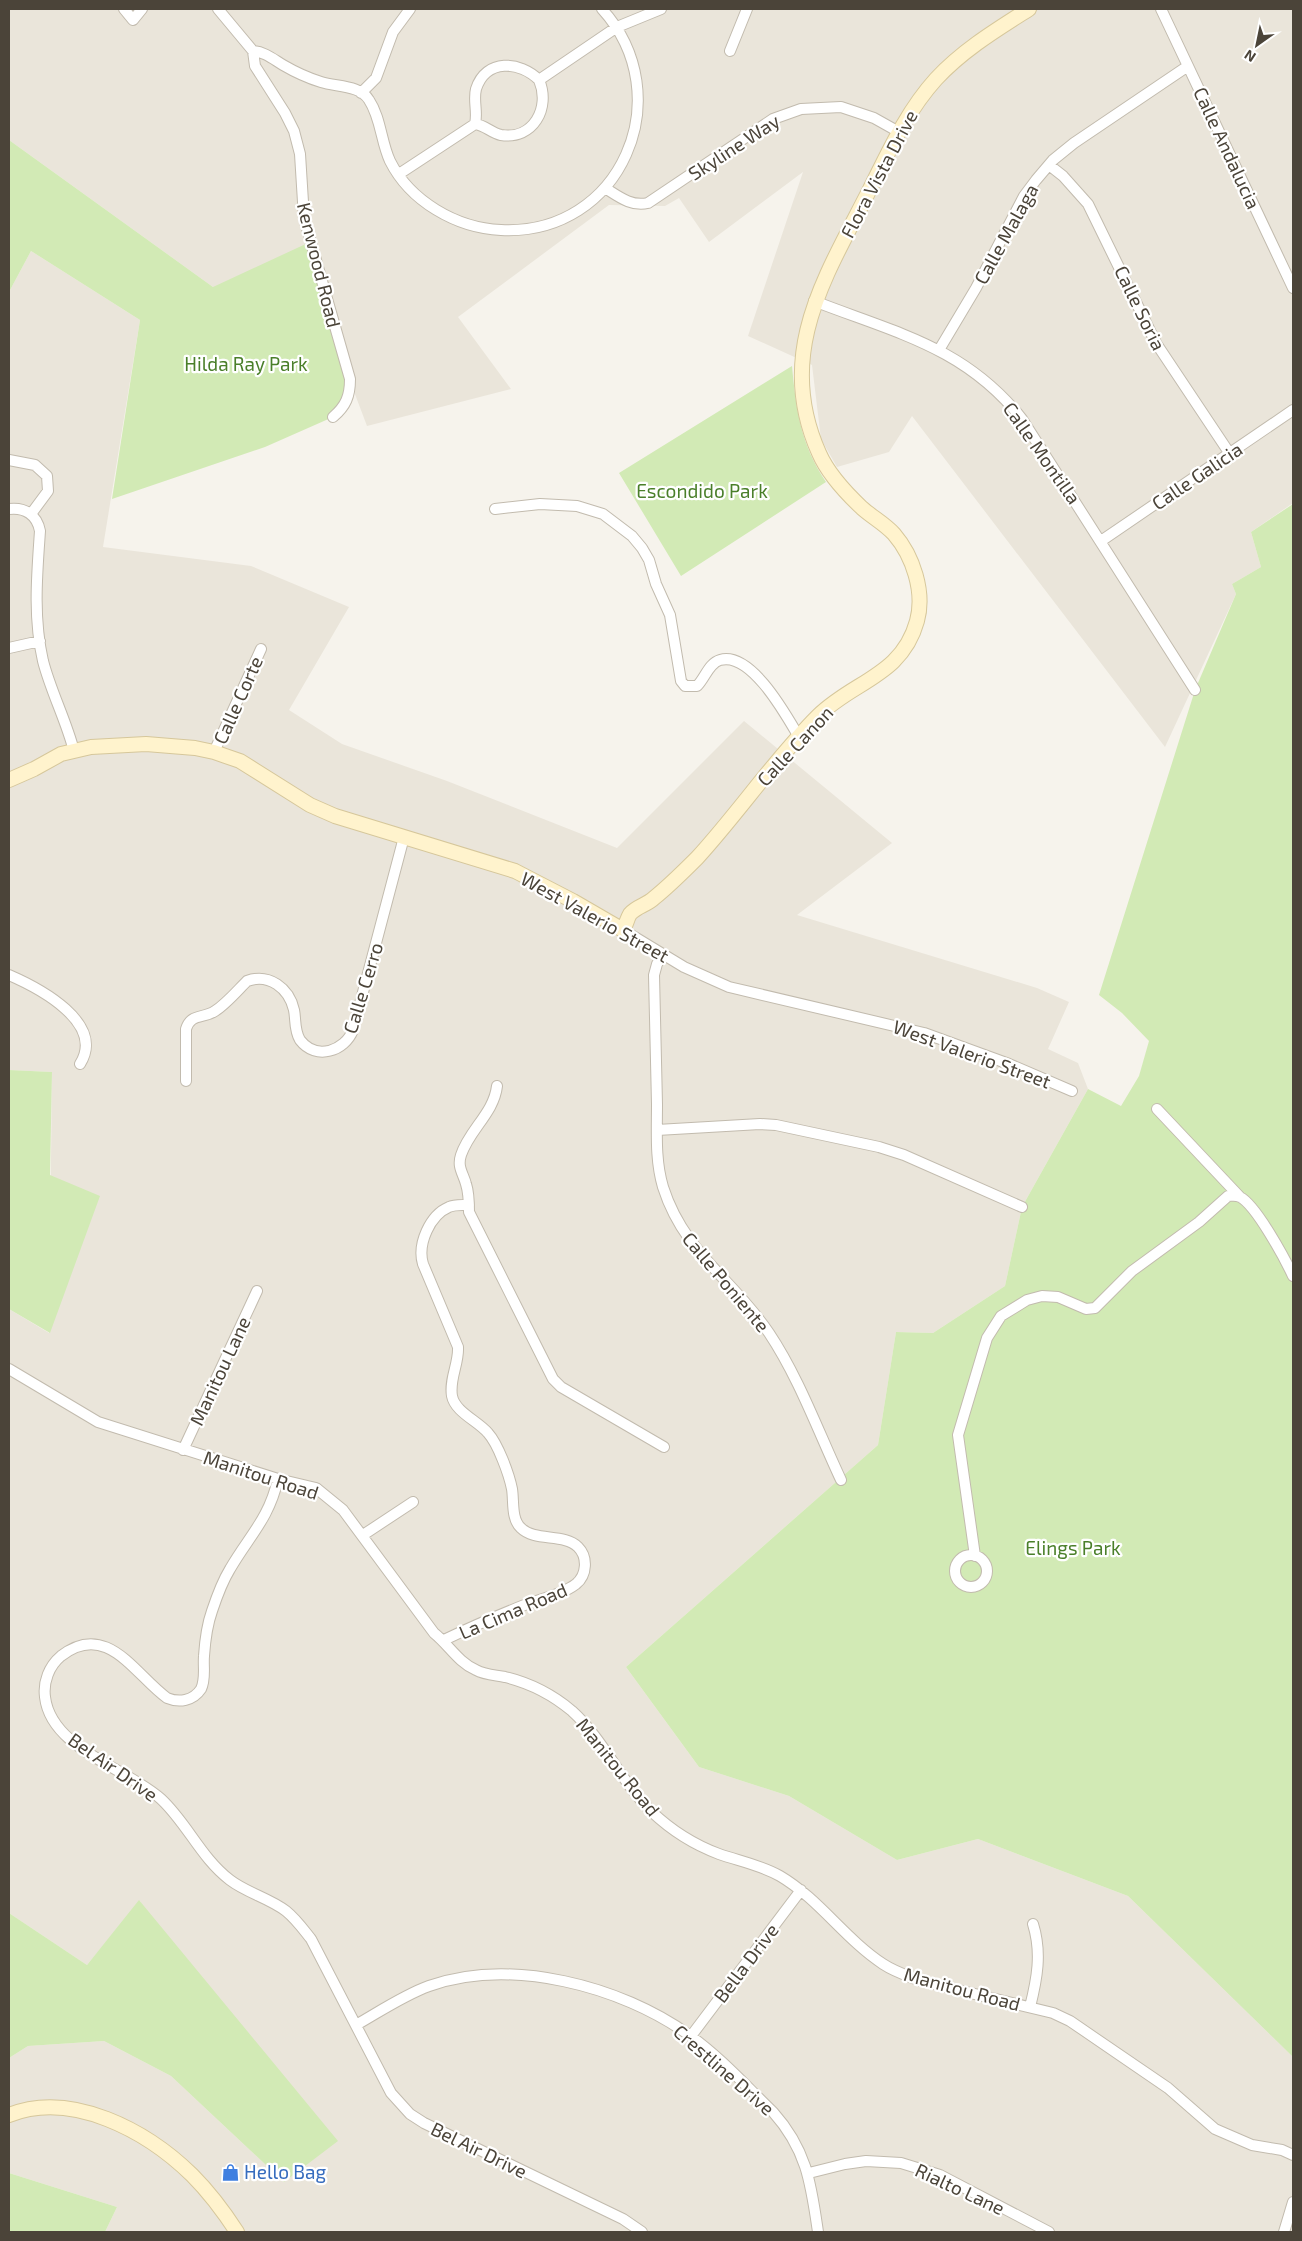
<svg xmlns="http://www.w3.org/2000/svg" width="1302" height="2241" font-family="'Exo 2',sans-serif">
<rect width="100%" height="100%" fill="#f6f3ec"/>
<!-- residential -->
<path fill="#eae5da" d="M 9,9 L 1293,9 L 1293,503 L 1251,532 L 1261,567 L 1232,584 L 1236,594 L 1165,747 L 912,416 L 889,452 L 837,467 L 821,439 L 812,365 L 748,336 L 803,172 L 709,242 L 679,198 L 665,206 L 609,205 L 458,317 L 511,389 L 367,426 L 350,381 L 213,287 L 9,140 Z
M 31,251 L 140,320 L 103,547 L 251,566 L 349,607 L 289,710 L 342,744 L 447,781 L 617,848 L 744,721 L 892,843 L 797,915 L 1037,988 L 1069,1002 L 1048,1049 L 1078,1063 L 1088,1089 L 1022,1207 L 1005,1286 L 933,1333 L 896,1332 L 878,1445 L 626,1667 L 699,1767 L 789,1796 L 897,1860 L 978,1839 L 1128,1896 L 1293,2057 L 1293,2232 L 105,2232 L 117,2207 L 9,2173 L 9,2128 L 11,2109 L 9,2110 L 9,2058 L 28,2046 L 104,2041 L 171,2076 L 284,2182 L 140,1901 L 87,1965 L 9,1913 L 9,1309 L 49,1333 L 52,1072 L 9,1070 L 9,292 Z"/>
<!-- green -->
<path fill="#d2eab5" d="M 9,140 L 213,287 L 310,242 L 350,381 L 333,417 L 265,447 L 112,499 L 140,320 L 31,251 L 9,292 Z
M 792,366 C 796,410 801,445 826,482 L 681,576 L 619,473 Z
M 1293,504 L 1293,2057 L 1128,1896 L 978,1839 L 897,1860 L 789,1796 L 699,1767 L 626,1667 L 878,1445 L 896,1332 L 933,1333 L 1005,1286 L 1022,1207 L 1088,1089 L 1121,1106 L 1139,1076 L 1149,1041 L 1122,1013 L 1099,995 L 1195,690 L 1236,594 L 1232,584 L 1261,567 L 1251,532 Z
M 9,1070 L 52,1072 L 50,1175 L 100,1196 L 50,1333 L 9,1309 Z
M 139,1900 L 338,2141 L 284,2182 L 171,2076 L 104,2041 L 28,2046 L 9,2058 L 9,1913 L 87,1965 Z
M 9,2173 L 117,2207 L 105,2232 L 9,2232 Z"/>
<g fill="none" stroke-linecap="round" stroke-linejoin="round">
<defs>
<path id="street" d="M 124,9 L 133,20 L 142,9
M 218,9 L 253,51 L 255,66 L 285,113 L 294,131 L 300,154 L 304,218 L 350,379 C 350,396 346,406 333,417
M 1161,9 L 1293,288
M 253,51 C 265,52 273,59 283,65 C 295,72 308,78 321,82 C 337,87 360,85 369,100 C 381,118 381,142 390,161 C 410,201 456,228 501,230 C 621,236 681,96 602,9
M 730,51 L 747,9
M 361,93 L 376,78 L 393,32 L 410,9
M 475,124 C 478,112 473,101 476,89 C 486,58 520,61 539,80
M 1049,165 L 1063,176 L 1088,204 L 1156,343 L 1230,454
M 399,174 L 475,124 C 485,125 491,133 501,135 C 533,140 551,108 539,80 L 617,27 L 661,9
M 605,188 C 618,196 631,207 648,203 L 773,119 L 801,109 L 841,107 L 874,118 L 899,132
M 814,301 C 896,333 965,347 1022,419 L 1195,690
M 939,350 L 976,288 L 1024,196 L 1036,180 L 1053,160 L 1074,143 L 1188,66
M 9,460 L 35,465 L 47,476 L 48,491 L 31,514
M 9,509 C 25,507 37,515 40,531 C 37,574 33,617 43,661 C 51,692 66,720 74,751
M 495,509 L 540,504 L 577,506 L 603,514 L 632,536 L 642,548 L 649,560 L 656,584 L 670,615 L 681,681 L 685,686 L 697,686 C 705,678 709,663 720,660 C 751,651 786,715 799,737
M 1101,541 L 1293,410
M 9,648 L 40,641
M 214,752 L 261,649
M 623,930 L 684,967 L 729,987 L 924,1033 L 1009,1064 L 1072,1091
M 663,955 L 657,964 L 654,975 C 655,1018 656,1061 657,1104 C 657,1133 655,1160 663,1187 C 684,1253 733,1279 769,1333 C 799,1378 818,1431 841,1480
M 9,975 C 39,988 106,1023 80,1064
M 186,1081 L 186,1029 C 191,1013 203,1019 215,1011 C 226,1004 237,991 247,981 C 269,973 289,988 294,1010 C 296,1020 294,1030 300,1040 C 316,1061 345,1051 353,1030 L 404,837
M 497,1086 C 494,1113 469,1130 461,1155 C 457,1167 463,1173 466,1184 C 469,1193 469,1203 469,1212 L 553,1379 L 561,1387 L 664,1447
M 1157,1109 L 1240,1197
M 657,1130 L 760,1124 L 776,1125 L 879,1147 L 904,1155 L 1022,1207
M 9,1369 L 98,1422 L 278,1479 L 316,1488 L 343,1510 L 434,1633 C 449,1645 458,1662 476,1670 C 485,1675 495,1675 505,1677 C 530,1683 553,1695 572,1711 C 604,1740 621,1782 652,1812 C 671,1830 695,1845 719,1854 C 739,1861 761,1865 780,1876 C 819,1899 845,1939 883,1964 C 895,1972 908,1976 921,1981 L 1053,2013 L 1070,2021 L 1168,2088 L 1215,2129 L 1252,2145 L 1282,2150 L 1293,2155
M 183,1450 L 257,1291
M 278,1479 C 269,1519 249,1536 230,1569 C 222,1582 217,1596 212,1611 C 207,1625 205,1641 204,1656 C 203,1667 206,1679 201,1689 C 193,1701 179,1703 167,1698 C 135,1675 107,1620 61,1656 C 49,1666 43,1682 45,1697 C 51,1749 127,1768 161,1799 C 187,1823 201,1858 230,1880 C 247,1893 269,1898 286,1911 C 296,1919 303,1929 311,1939 L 391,2093 L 410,2114 L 424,2123 L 623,2219 L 642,2232
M 363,1535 L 413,1502
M955 1571a16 16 0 1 1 32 0a16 16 0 1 1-32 0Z
M 975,1556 L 958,1435 L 987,1338 L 1001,1316 L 1027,1300 L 1042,1296 L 1058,1297 L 1086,1309 L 1095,1308 L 1132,1271 L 1199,1222 L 1228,1196 C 1232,1196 1236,1195 1240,1197 C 1256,1205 1285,1259 1293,1276
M 444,1640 C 471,1627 499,1615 527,1604 C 542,1599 563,1594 576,1584 C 587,1575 588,1557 578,1547 C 564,1533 535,1542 521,1528 C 511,1519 514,1501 512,1489 C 509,1474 498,1444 488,1433 C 478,1421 455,1412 452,1396 C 449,1379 459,1364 458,1347 L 423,1264 C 417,1244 430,1215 449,1207 C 455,1204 463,1205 469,1205
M 1030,2007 C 1037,1979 1042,1953 1033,1924
M 356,2025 C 379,2012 404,1995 429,1986 C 511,1957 621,1986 689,2035 C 719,2056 747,2087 773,2112 C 807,2150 811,2184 818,2232
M 691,2036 L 801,1890
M 809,2173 L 845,2164 L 866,2161 L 901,2163 L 940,2175 L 1049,2232
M 1284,2232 L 1293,2202"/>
<path id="secondary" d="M 9,780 L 34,769 L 61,754 L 91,747 L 146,744 L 195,748 L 214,752 L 240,761 L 310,805 L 335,816 L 515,871 L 573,901 L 623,930 C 626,925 627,919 630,914 C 637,906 647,905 654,898 C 669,886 683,872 697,858 C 739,812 774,760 818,716 C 853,681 902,676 917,621 C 925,592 913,556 894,534 C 885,524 872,517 862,508 C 845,492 828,474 819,453 C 774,353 826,276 870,189 C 889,151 907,111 936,79 C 963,50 996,30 1029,9
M 9,2115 C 72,2090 147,2131 192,2175 C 209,2192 224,2212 237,2232"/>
</defs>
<!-- street casing -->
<use href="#street" stroke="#c2bbae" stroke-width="12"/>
<!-- secondary casing -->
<use href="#secondary" stroke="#d6c79b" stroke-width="16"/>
<!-- street -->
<use href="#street" stroke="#fff" stroke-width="10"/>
<!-- secondary -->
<use href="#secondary" stroke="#fff3cd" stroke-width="14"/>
</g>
<!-- icons -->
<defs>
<symbol id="shop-bare" viewBox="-9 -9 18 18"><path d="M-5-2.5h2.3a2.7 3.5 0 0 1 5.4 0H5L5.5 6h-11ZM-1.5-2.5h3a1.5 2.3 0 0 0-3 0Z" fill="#3f7fe0" stroke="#fff" stroke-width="2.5" paint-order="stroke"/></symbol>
</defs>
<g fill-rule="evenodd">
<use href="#shop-bare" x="218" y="2160" width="25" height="25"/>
</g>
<g text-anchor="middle" stroke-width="4.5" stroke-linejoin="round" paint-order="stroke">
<!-- street labels -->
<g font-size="19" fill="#4b4439" stroke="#fff">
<text transform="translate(734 147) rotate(-33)" y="7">Skyline Way</text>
<text transform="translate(1227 148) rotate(65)" y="7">Calle Andalucia</text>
<text transform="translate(879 174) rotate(-62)" y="7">Flora Vista Drive</text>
<text transform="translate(1006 234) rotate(-61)" y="7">Calle Malaga</text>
<text transform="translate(319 265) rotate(76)" y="7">Kenwood Road</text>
<text transform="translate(1140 308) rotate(64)" y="7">Calle Soria</text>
<text transform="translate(1042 453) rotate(55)" y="7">Calle Montilla</text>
<text transform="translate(1197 476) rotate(-34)" y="7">Calle Galicia</text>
<text transform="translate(238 700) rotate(-66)" y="7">Calle Corte</text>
<text transform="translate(795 746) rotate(-47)" y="7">Calle Canon</text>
<text transform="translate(595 917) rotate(29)" y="7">West Valerio Street</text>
<text transform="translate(363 988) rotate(-73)" y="7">Calle Cerro</text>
<text transform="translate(972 1054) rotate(20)" y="7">West Valerio Street</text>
<text transform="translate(726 1282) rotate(50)" y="7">Calle Poniente</text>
<text transform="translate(220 1371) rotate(-65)" y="7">Manitou Lane</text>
<text transform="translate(261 1475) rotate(18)" y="7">Manitou Road</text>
<text transform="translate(513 1611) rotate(-23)" y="7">La Cima Road</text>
<text transform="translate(113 1767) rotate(35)" y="7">Bel Air Drive</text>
<text transform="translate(618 1767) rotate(51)" y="7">Manitou Road</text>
<text transform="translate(746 1963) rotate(-53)" y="7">Bella Drive</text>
<text transform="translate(962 1989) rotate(15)" y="7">Manitou Road</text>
<text transform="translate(724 2070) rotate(41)" y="7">Crestline Drive</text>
<text transform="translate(479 2150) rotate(26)" y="7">Bel Air Drive</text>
<text transform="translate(960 2189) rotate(25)" y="7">Rialto Lane</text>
</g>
<!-- park labels -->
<g font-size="19" fill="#4a7f2a" stroke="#fff">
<text x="246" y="371">Hilda Ray Park</text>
<text x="702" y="498">Escondido Park</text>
<text x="1073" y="1555">Elings Park</text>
</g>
<!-- shop labels -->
<g font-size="19" fill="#366cbe" stroke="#fff" text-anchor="start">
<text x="244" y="2179">Hello Bag</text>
</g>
</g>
<!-- border -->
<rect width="1302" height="2241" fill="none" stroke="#4b4439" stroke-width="20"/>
<!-- north arrow -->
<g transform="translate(1257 45) rotate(213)" stroke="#ffffff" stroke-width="4" paint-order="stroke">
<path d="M0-4L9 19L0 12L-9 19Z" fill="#4b4439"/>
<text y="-8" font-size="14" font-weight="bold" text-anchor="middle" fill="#4b4439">N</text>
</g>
</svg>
